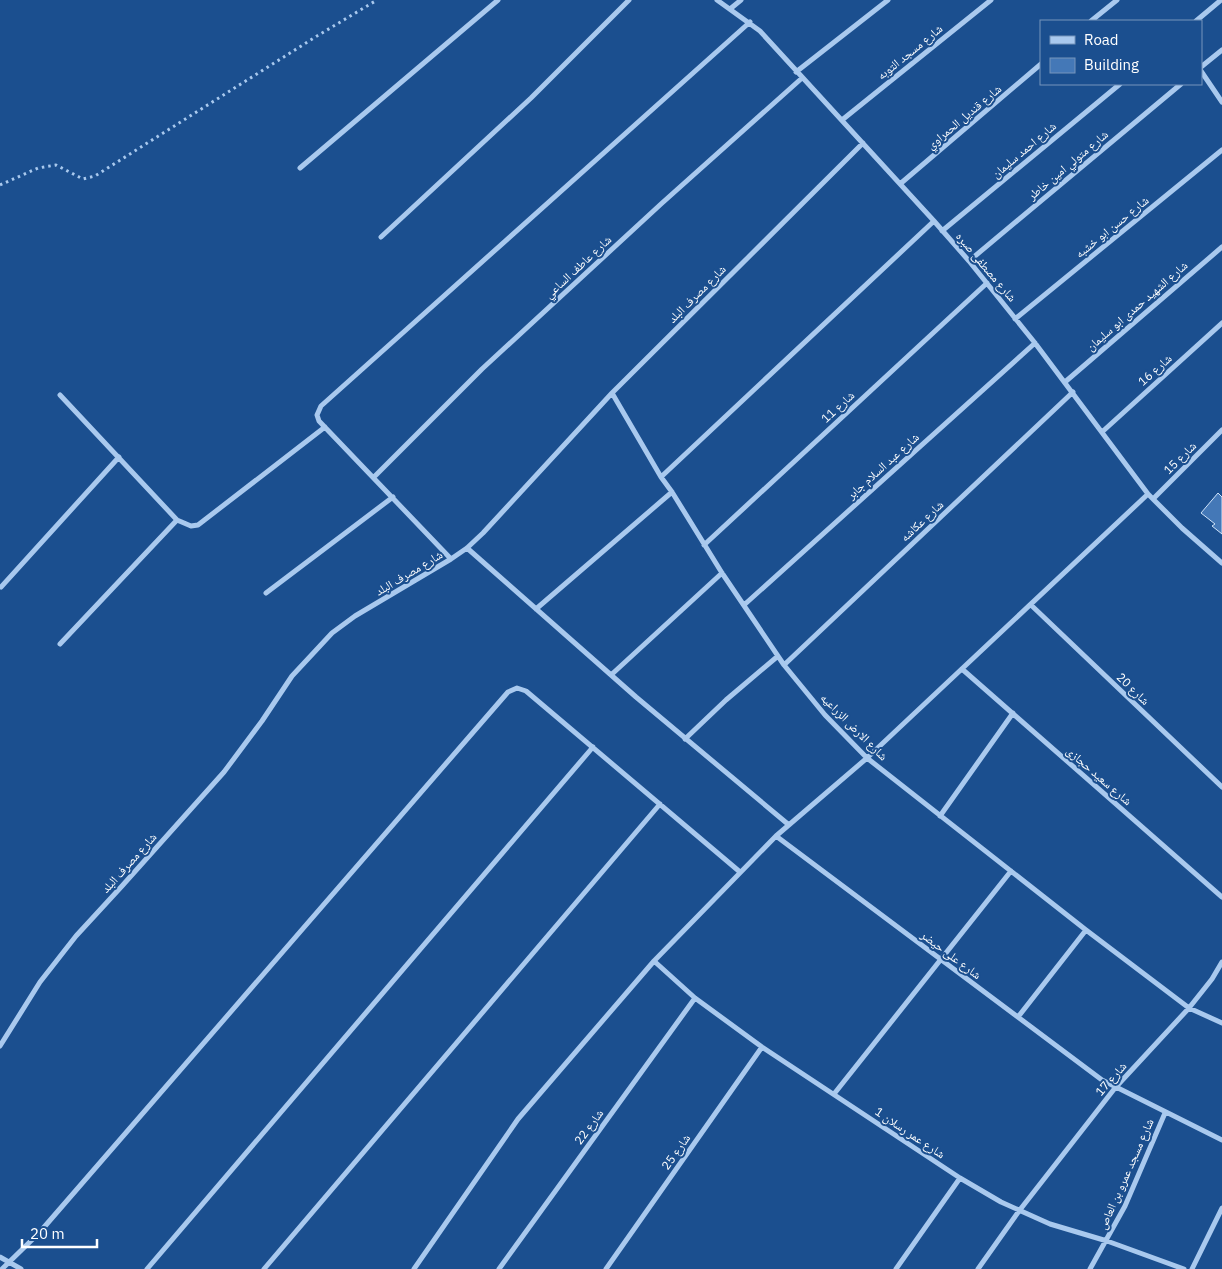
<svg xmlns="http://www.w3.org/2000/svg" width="1222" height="1269" font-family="'IBM Plex Sans','Noto Naskh Arabic',sans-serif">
<rect width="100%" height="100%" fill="#1b4f8f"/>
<!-- building -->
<path fill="#4478b7" stroke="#cfe3fa" d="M 1218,493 L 1222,497 L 1222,534 L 1212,526 L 1215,524 L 1201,513 Z"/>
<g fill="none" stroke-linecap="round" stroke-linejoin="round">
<!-- path -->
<path stroke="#a9c9ee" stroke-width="3" stroke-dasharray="2.5 4" stroke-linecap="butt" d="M 0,185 L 38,168 L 56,165 L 83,179 L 95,176 L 317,36 L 377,0"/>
<!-- minor -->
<path stroke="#a9c9ee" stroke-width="5" d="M 717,0 L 760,31 L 934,221 L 969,261 L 1035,343 L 1148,494 L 1182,528 L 1222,563
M 730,9 L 741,0
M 1091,21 L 1117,0
M 1196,21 L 1221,0
M 1201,67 L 1222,50
M 1201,71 L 1222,102
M 796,72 L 888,0
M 842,120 L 991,0
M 300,168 L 498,0
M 900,184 L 1041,64
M 942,231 L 1120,84
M 381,237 L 531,98 L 629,0
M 969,261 L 1181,84
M 1015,319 L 1222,150
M 1065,382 L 1222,247
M 612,393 L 661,477 L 672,492 L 722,573 L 784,665 L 825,715 L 867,758 L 1086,930 L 1189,1008 L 1222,1023
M 60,395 L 177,520 L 191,526 L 198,525 L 325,427
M 1102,432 L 1222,323
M 374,477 L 482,369 L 661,204 L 802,78
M 661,477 L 934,221
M 1153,499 L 1222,430
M 704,545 L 987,283
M 467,548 L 636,697 L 789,825
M 451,559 L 319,421 L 317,415 L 321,406 L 750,22
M 1,587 L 119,457
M 266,593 L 393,497
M 744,605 L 1035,343
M 1031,605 L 1222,787
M 536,609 L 672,492
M 60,644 L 177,520
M 784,665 L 1073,392
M 962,669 L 1222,897
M 611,675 L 722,573
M 685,739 L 726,700 L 778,656
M 940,816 L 1013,713
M 776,836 L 1102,1080 L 1222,1140
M 654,961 L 695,998 L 762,1047 L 960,1178 L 1001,1202 L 1050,1224 L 1107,1241 L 1184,1269
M 1018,1017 L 1086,930
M 0,1046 L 40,982 L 76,936 L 122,886 L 224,772 L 262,721 L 292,676 L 332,633 L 355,616 L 451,559 L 467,548 L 483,533 L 612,393 L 863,143
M 834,1094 L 1011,871
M 0,1257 L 21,1269
M 2,1269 L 39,1233 L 508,692 L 517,688 L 526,691 L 740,872
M 147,1269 L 593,747
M 264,1269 L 660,804
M 414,1269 L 518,1119 L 654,961 L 776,836 L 867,758 L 1148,494
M 499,1269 L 695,998
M 606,1269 L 762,1047
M 896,1269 L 960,1178
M 978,1269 L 1019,1211 L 1115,1088 L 1189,1008 L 1212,979 L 1222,962
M 1090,1269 L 1125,1206 L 1165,1113
M 1192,1269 L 1222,1208"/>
</g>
<g text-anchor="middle" stroke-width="4" stroke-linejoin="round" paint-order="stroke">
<!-- street labels -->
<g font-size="12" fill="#fff" stroke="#1b4f8f">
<text transform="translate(910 52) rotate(-39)" y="4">شارع مسجد التوبه</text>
<text transform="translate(964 117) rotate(-40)" y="4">شارع قنديل الحمراوي</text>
<text transform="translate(1024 150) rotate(-40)" y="4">شارع احمد سليمان</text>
<text transform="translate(1068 165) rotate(-40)" y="4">شارع متولي امين خاطر</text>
<text transform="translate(1112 227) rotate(-39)" y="4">شارع حسن ابو خشبه</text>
<text transform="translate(578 267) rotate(-43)" y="4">شارع عاطف الساعي</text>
<text transform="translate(986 267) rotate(50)" y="4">شارع مصطفى صبره</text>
<text transform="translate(697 294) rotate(-45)" y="4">شارع مصرف البلد</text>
<text transform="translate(1137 306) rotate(-41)" y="4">شارع الشهيد حمدى ابو سليمان</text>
<text transform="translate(1155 370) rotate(-42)" y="4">شارع 16</text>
<text transform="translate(838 407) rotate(-43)" y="4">شارع 11</text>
<text transform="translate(1180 458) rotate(-45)" y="4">شارع 15</text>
<text transform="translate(883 466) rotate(-42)" y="4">شارع عبد السلام جابر</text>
<text transform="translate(922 521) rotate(-43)" y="4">شارع عكاشه</text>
<text transform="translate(409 573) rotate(-31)" y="4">شارع مصرف البلد</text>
<text transform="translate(1133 689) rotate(44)" y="4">شارع 20</text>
<text transform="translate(854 727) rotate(45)" y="4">شارع الارض الزراعيه</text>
<text transform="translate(1099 776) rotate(41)" y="4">شارع سعيد حجازى</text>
<text transform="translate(129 863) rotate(-48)" y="4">شارع مصرف البلد</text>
<text transform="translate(951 955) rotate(37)" y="4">شارع على حيضر</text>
<text transform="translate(1111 1079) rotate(-49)" y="4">شارع 17</text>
<text transform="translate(589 1127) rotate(-54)" y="4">شارع 22</text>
<text transform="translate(910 1133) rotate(34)" y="4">شارع عمر رسلان 1</text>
<text transform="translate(676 1152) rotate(-55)" y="4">شارع 25</text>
<text transform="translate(1126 1174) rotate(-66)" y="4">شارع مسجد عمرو بن العاص</text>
</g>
</g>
<!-- legend -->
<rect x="1040" y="20" width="162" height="65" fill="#1b4f8f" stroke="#7695bc"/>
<rect x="1050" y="36" width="25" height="8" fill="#a9c9ee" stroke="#7695bc"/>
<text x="1084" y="45" font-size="15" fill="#ffffff">Road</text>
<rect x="1050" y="58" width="25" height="15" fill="#4478b7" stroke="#7695bc"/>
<text x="1084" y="70" font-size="15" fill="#ffffff">Building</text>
<!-- scale -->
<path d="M22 1239v8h75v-8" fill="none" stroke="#ffffff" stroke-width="2.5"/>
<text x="30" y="1239" font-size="15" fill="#ffffff" stroke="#1b4f8f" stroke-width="4" paint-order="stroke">20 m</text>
</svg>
